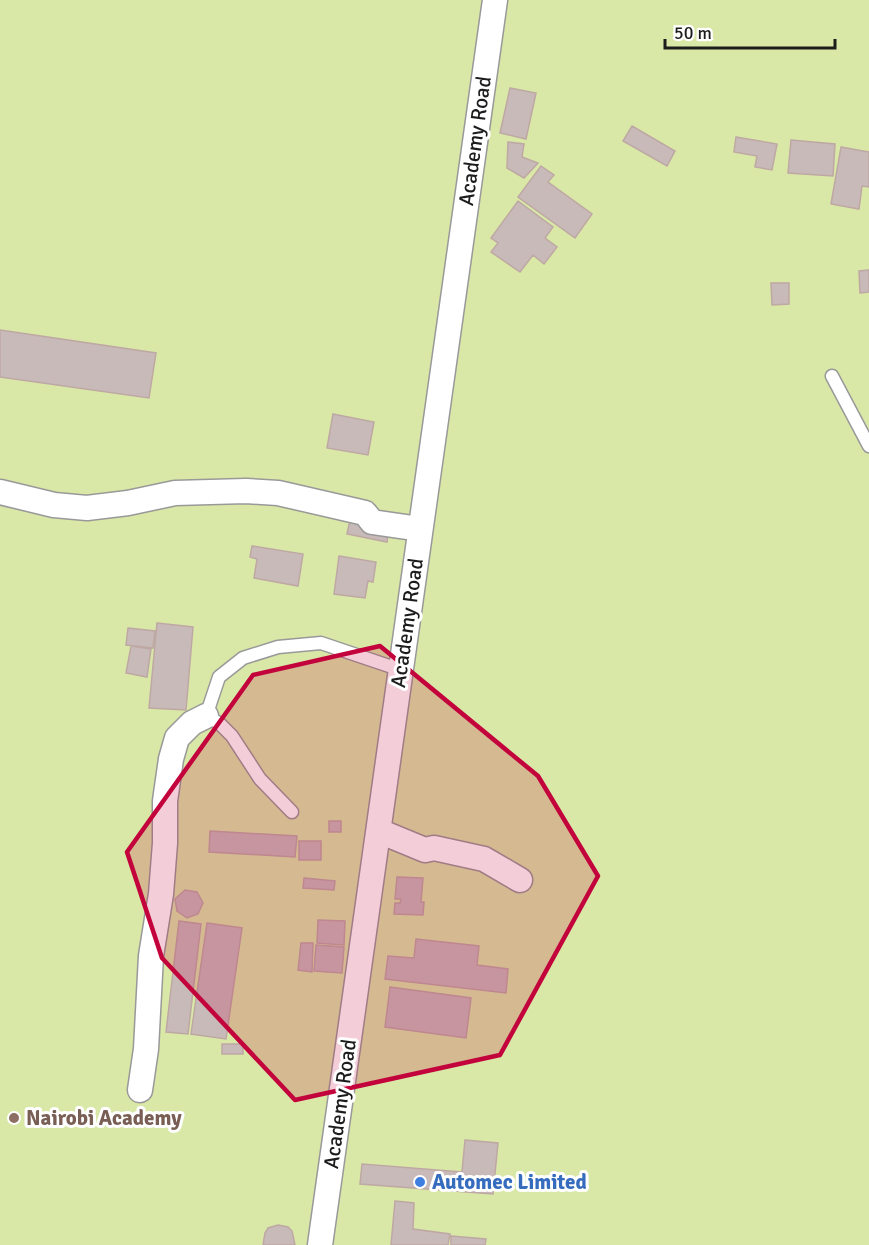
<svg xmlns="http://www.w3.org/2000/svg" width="869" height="1245" font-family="Signika,sans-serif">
<rect width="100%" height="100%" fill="#ede6e1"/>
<!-- grass -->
<path fill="#d9e7a7" d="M 0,0 L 869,0 L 869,1245 L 0,1245 Z"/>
<!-- building -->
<path fill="#c8bab8" stroke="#bea8a4" stroke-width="1.5" d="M 510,88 L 536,93 L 526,139 L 500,133 Z
M 632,126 L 675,151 L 667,166 L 623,141 Z
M 736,137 L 777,144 L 772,170 L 755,167 L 757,156 L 734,152 Z
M 791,140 L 835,144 L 833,176 L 788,173 Z
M 508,142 L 524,144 L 522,157 L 538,163 L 524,178 L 507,168 Z
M 841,147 L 869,152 L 869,187 L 862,186 L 859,209 L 831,204 Z
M 541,166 L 554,175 L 548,182 L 592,214 L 575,238 L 518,197 Z
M 518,201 L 553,227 L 545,238 L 557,247 L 544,264 L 533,255 L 520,272 L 491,252 L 498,243 L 491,238 Z
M 869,270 L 869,292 L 860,293 L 859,271 Z
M 771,283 L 789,283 L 789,304 L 772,305 Z
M 0,330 L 156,353 L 149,398 L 0,377 Z
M 333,414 L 374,422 L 368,455 L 327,448 Z
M 350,520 L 389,527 L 387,542 L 347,534 Z
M 252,546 L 303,554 L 298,586 L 254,578 L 257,559 L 250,557 Z
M 339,556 L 376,562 L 373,582 L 368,581 L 365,598 L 334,594 Z
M 157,623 L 193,627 L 186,710 L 149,708 Z
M 128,628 L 155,631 L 153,648 L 126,645 Z
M 131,646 L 151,649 L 147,677 L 126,673 Z
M 329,821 L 341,821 L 341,832 L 329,832 Z
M 210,831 L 297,836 L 295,857 L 209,852 Z
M 299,841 L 321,841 L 321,860 L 299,860 Z
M 397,877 L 423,878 L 421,902 L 424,902 L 423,915 L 394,914 L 395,903 L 400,903 L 401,899 L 395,899 Z
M 304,878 L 335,881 L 334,890 L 303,888 Z
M 185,890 L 197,892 L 203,903 L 198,914 L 187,918 L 177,911 L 175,899 Z
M 318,920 L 345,921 L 344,945 L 317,943 Z
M 179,921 L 201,924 L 188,1034 L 166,1032 Z
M 207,923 L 242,928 L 226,1039 L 191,1034 Z
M 416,939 L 479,946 L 477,965 L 508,969 L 506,993 L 385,979 L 388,956 L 414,958 Z
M 301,943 L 313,943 L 312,972 L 298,970 Z
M 316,945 L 344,947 L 342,973 L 314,971 Z
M 390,987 L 471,998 L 466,1038 L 385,1027 Z
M 222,1044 L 243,1044 L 243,1054 L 222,1054 Z
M 465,1140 L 498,1143 L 493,1194 L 360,1184 L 362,1164 L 462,1172 Z
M 395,1201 L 414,1203 L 413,1229 L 450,1234 L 448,1245 L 391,1245 Z
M 278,1225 L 288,1227 L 292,1231 L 295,1245 L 263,1245 L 265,1233 L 268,1228 Z
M 451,1236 L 486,1239 L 485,1245 L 451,1245 Z"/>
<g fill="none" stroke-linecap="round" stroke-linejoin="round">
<defs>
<path id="service" d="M 832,376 L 869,446
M 292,812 L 260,779 L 232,736 L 219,723 L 206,716 L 219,677 L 243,658 L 278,647 L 321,643 L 401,670"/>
<path id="minor" d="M 0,492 L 54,505 L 87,508 L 128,503 L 175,493 L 246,491 L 278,493 L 365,513 L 372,522 L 420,529
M 379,831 L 425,850 L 434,848 L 484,859 L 520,880
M 140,1090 L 146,1049 L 151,956 L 161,894 L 165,843 L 165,801 L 171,759 L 177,738 L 192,723 L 206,716
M 320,1245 L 495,0"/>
</defs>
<!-- service casing -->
<use href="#service" stroke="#999" stroke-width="15"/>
<!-- minor casing -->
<use href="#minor" stroke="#999" stroke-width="27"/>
<!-- service -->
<use href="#service" stroke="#fff" stroke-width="12"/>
<!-- minor -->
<use href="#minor" stroke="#fff" stroke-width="24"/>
</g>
<!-- marked area -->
<path fill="#c3043c" fill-opacity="0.2" stroke="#c3043c" stroke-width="4.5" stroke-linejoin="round" d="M 380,646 L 538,776 L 598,876 L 500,1055 L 295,1100 L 162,958 L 127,852 L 253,675 Z"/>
<!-- markers -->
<circle fill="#8d6e63" stroke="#fff" stroke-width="2" cx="14" cy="1118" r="6"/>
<circle fill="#3f7fe0" stroke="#fff" stroke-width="2" cx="420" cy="1182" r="6"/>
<g text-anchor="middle" stroke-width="6" stroke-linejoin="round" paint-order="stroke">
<!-- street labels -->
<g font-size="21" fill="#1c1c1c" stroke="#fff">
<text transform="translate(475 141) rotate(-82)" y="7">Academy Road</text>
<text transform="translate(407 623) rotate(-82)" y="7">Academy Road</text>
<text transform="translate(340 1104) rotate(-82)" y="7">Academy Road</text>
</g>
<!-- education labels -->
<g font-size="21" font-weight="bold" fill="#785e54" stroke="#fff" text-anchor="start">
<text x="26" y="1125">Nairobi Academy</text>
</g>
<!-- shop labels -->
<g font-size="21" font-weight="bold" fill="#366cbe" stroke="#fff" text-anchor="start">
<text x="432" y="1189">Automec Limited</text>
</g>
</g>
<!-- scale -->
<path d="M665 39v9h170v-9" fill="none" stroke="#1c1c1c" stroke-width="3"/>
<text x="674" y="39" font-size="18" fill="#1c1c1c" stroke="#ffffff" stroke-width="4.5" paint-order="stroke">50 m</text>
</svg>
